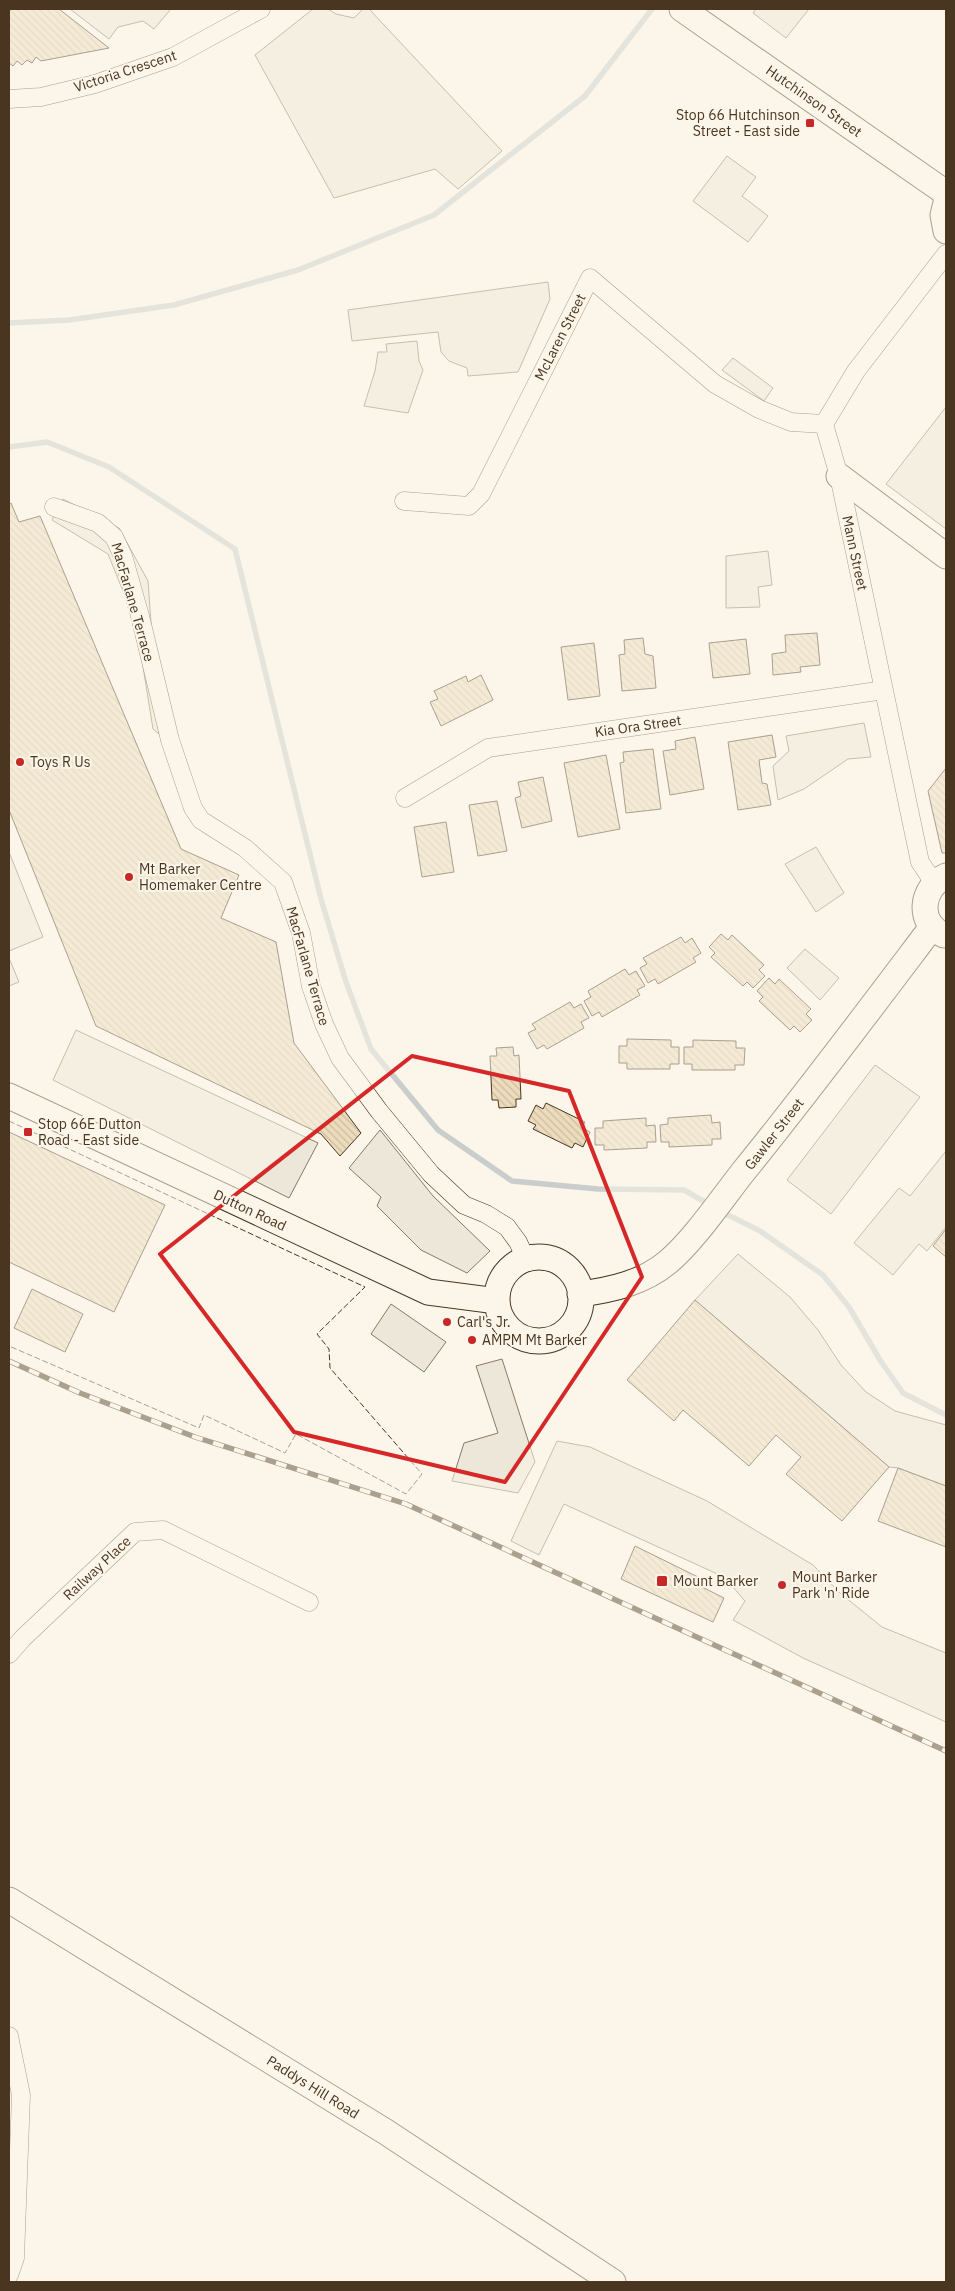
<svg xmlns="http://www.w3.org/2000/svg" width="955" height="2291" font-family="'IBM Plex Sans',sans-serif">
<defs>
<pattern id="building-back-hatch" width="6" height="6" patternUnits="userSpaceOnUse" patternTransform="scale(1.25)"><rect width="6" height="6" fill="#ecdcbc"/><path d="M-1 5l2 2M0 0l6 6M5-1l2 2" fill="none" stroke="#ccbda1"/></pattern>
</defs>
<rect width="100%" height="100%" fill="#fbf6e9"/>
<!-- parking -->
<path fill="#ede7d9" stroke="#887966" d="M 70,9 L 171,9 L 154,29 L 143,21 L 118,27 L 109,39 Z
M 313,9 L 328,9 L 336,14 L 354,18 L 363,9 L 369,9 L 502,151 L 458,189 L 435,169 L 334,198 L 255,55 Z
M 756,9 L 809,9 L 786,38 L 753,13 Z
M 727,156 L 756,177 L 742,196 L 768,216 L 748,242 L 693,201 Z
M 548,282 L 550,299 L 518,372 L 468,376 L 467,368 L 449,361 L 441,352 L 438,332 L 352,341 L 348,310 Z
M 417,341 L 419,361 L 423,370 L 408,413 L 364,406 L 375,371 L 378,352 L 387,352 L 386,344 Z
M 733,358 L 773,388 L 764,401 L 722,370 Z
M 946,407 L 946,529 L 886,484 Z
M 63,499 L 119,528 L 148,581 L 159,734 L 153,729 L 136,623 L 108,554 L 52,520 Z
M 768,551 L 772,585 L 758,587 L 760,607 L 726,608 L 726,556 Z
M 864,723 L 871,757 L 848,759 L 804,789 L 778,800 L 773,766 L 789,751 L 786,736 Z
M 816,847 L 844,893 L 816,912 L 785,864 Z
M 9,852 L 43,937 L 9,951 Z
M 805,949 L 839,978 L 820,1000 L 787,968 Z
M 9,958 L 19,982 L 9,986 Z
M 76,1030 L 318,1143 L 289,1198 L 53,1080 Z
M 875,1065 L 920,1097 L 831,1214 L 787,1180 Z
M 380,1130 L 433,1196 L 490,1251 L 467,1273 L 421,1250 L 377,1206 L 381,1197 L 349,1168 Z
M 946,1151 L 946,1227 L 927,1251 L 919,1244 L 893,1275 L 854,1243 L 899,1188 L 910,1196 Z
M 738,1254 L 790,1297 L 818,1330 L 841,1365 L 866,1392 L 895,1411 L 946,1425 L 946,1486 L 898,1468 L 889,1467 L 695,1300 Z
M 391,1304 L 446,1342 L 424,1372 L 371,1334 Z
M 502,1359 L 535,1462 L 518,1493 L 452,1481 L 464,1443 L 498,1433 L 476,1366 Z
M 557,1441 L 590,1447 L 707,1501 L 813,1565 L 840,1593 L 882,1627 L 946,1653 L 946,1722 L 803,1658 L 733,1620 L 745,1601 L 724,1577 L 564,1504 L 539,1555 L 511,1541 Z"/>
<g fill="none" stroke-linecap="round" stroke-linejoin="round">
<!-- stream -->
<path stroke="#c9cecd" stroke-width="5.5" d="M 9,323 L 69,320 L 174,305 L 298,270 L 434,215 L 585,96 L 652,9
M 9,447 L 47,442 L 109,467 L 235,549 L 321,899 L 346,982 L 371,1049 L 438,1130 L 512,1181 L 598,1189 L 684,1190 L 710,1205
M 720,1211 L 760,1231 L 823,1275 L 849,1307 L 880,1360 L 903,1393 L 946,1415"/>
</g>
<!-- building -->
<path fill="url(#building-back-hatch)" stroke="#4a3520" d="M 9,9 L 59,9 L 109,48 L 41,61 L 36,57 L 32,63 L 27,60 L 22,65 L 17,61 L 13,66 L 9,63 Z
M 11,503 L 19,522 L 40,516 L 181,849 L 239,875 L 221,918 L 276,942 L 294,1043 L 361,1133 L 340,1156 L 321,1134 L 96,1026 L 9,810 L 9,504 Z
M 817,633 L 820,665 L 800,667 L 801,672 L 773,675 L 772,654 L 786,652 L 785,635 Z
M 643,638 L 645,654 L 653,656 L 656,688 L 622,691 L 619,655 L 625,654 L 624,640 Z
M 746,639 L 750,674 L 713,678 L 709,643 Z
M 594,643 L 600,696 L 568,700 L 561,647 Z
M 481,675 L 493,700 L 441,726 L 430,702 L 438,699 L 434,691 L 466,676 L 468,682 Z
M 772,735 L 776,757 L 759,760 L 762,783 L 767,784 L 771,805 L 738,810 L 728,742 Z
M 695,737 L 704,789 L 670,795 L 663,751 L 676,749 L 675,741 Z
M 653,749 L 661,809 L 626,813 L 620,763 L 624,762 L 623,752 Z
M 606,755 L 620,829 L 578,837 L 564,763 Z
M 946,768 L 946,853 L 942,853 L 928,791 Z
M 543,777 L 552,821 L 522,828 L 515,798 L 521,796 L 518,782 Z
M 497,801 L 507,851 L 478,856 L 469,805 Z
M 446,822 L 454,872 L 422,877 L 414,827 Z
M 721,934 L 728,940 L 732,935 L 764,965 L 759,970 L 765,976 L 753,988 L 747,982 L 743,986 L 711,957 L 715,953 L 709,947 Z
M 681,937 L 685,943 L 692,938 L 701,953 L 693,958 L 696,962 L 658,984 L 655,979 L 648,983 L 640,968 L 647,964 L 643,958 Z
M 625,969 L 629,975 L 636,971 L 645,986 L 637,990 L 640,995 L 602,1017 L 599,1012 L 592,1016 L 584,1001 L 591,997 L 588,991 Z
M 769,978 L 775,984 L 779,979 L 811,1009 L 806,1014 L 812,1020 L 800,1032 L 794,1026 L 790,1030 L 759,1001 L 763,997 L 757,991 Z
M 570,1002 L 574,1008 L 581,1004 L 589,1018 L 581,1022 L 584,1028 L 547,1049 L 544,1045 L 537,1049 L 528,1033 L 536,1029 L 532,1024 Z
M 627,1039 L 671,1040 L 671,1047 L 679,1047 L 679,1064 L 670,1064 L 670,1069 L 627,1069 L 627,1063 L 619,1063 L 619,1046 L 627,1046 Z
M 693,1040 L 736,1041 L 736,1048 L 745,1048 L 744,1065 L 735,1065 L 735,1070 L 692,1070 L 692,1064 L 684,1064 L 684,1047 L 693,1047 Z
M 513,1047 L 514,1056 L 519,1055 L 521,1099 L 516,1099 L 516,1107 L 499,1108 L 498,1100 L 492,1100 L 490,1056 L 497,1056 L 496,1048 Z
M 546,1103 L 585,1122 L 582,1128 L 590,1132 L 583,1147 L 575,1143 L 572,1148 L 533,1129 L 536,1125 L 528,1121 L 536,1105 L 543,1109 Z
M 711,1115 L 712,1123 L 720,1122 L 721,1139 L 712,1139 L 712,1145 L 669,1147 L 669,1142 L 661,1142 L 660,1125 L 668,1124 L 668,1118 Z
M 646,1118 L 646,1126 L 655,1125 L 656,1142 L 647,1142 L 647,1148 L 604,1150 L 604,1145 L 595,1145 L 595,1128 L 603,1128 L 603,1121 Z
M 9,1132 L 165,1205 L 114,1312 L 9,1262 Z
M 946,1229 L 946,1257 L 933,1246 Z
M 32,1289 L 83,1314 L 65,1352 L 14,1328 Z
M 695,1300 L 889,1467 L 842,1521 L 786,1474 L 801,1457 L 776,1435 L 749,1466 L 683,1410 L 674,1421 L 627,1380 Z
M 898,1468 L 946,1486 L 946,1547 L 878,1521 Z
M 635,1546 L 698,1577 L 696,1584 L 724,1598 L 713,1622 L 621,1579 Z"/>
<g fill="none" stroke-linecap="round" stroke-linejoin="round">
<defs>
<path id="street" d="M 9,99 L 41,97 L 95,84 L 173,57 L 261,9
M 404,501 L 469,506 L 481,494 L 590,278 L 715,384 L 759,409 L 791,422 L 824,424
M 54,507 L 98,523 L 114,537 L 123,556 L 140,616 L 170,740 L 193,808 L 201,820 L 245,848 L 283,882 L 301,933 L 311,986 L 324,1024 L 340,1058 L 379,1111 L 431,1174 L 464,1205 L 486,1214 L 507,1227 L 518,1242 L 526,1259
M 405,798 L 488,748 L 884,690
M 934,883 L 920,862 L 839,476 L 824,424 L 856,371 L 946,254
M 9,1654 L 23,1638 L 135,1532 L 163,1530 L 309,1602
M 9,2036 L 21,2095 L 15,2258 L 9,2275"/>
<path id="secondary" d="M 682,9 L 946,193
M 946,203 L 943,215 L 946,231
M 839,476 L 946,556
M 944,935 C 916,923 921,887 946,876
M 9,1096 L 428,1292 L 497,1301
M497 1299a42 42 0 1 1 84 0a42 42 0 1 1-84 0Z
M 580,1294 C 611,1290 643,1283 668,1262 C 694,1240 721,1200 743,1172 C 808,1092 870,1009 932,927
M 9,1900 L 386,2132 L 613,2282"/>
</defs>
<!-- street casing -->
<use href="#street" stroke="#4a3520" stroke-width="19"/>
<!-- secondary casing -->
<use href="#secondary" stroke="#4a3520" stroke-width="27"/>
<!-- street -->
<use href="#street" stroke="#fbf6e9" stroke-width="18"/>
<!-- secondary -->
<use href="#secondary" stroke="#fbf6e9" stroke-width="25"/>
<defs>
<path id="rail" d="M 9,1361 L 80,1393 L 195,1437 L 406,1504 L 946,1751"/>
</defs>
<!-- rail casing -->
<use href="#rail" stroke="#4a3520" stroke-width="5.5"/>
<!-- rail -->
<use href="#rail" stroke="#fbf6e9" stroke-width="4" stroke-dasharray="11" stroke-linecap="butt"/>
<!-- fence -->
<path stroke="#4a3520" stroke-width="1" stroke-dasharray="6 2.5" stroke-linecap="butt" d="M 9,1121 L 365,1287 L 317,1334 L 329,1349 L 330,1368 L 422,1474 L 406,1494 L 296,1434 L 285,1453 L 204,1415 L 199,1428 L 9,1346"/>
</g>
<!-- marked area -->
<path d="M0 0H955V2291H0ZM 412,1056 L 569,1091 L 642,1277 L 505,1482 L 294,1432 L 160,1254 Z" fill="#fbf6e9" fill-opacity=".55" fill-rule="evenodd"/>
<path fill="none" stroke="#d62828" stroke-width="4" stroke-linejoin="round" d="M 412,1056 L 569,1091 L 642,1277 L 505,1482 L 294,1432 L 160,1254 Z"/>
<!-- markers -->
<g fill="#c62828" stroke="#fbf6e9" stroke-width="2">
<rect x="805" y="118" width="10" height="10" rx="2.5"/>
<circle cx="20" cy="762" r="5"/>
<circle cx="129" cy="877" r="5"/>
<rect x="23" y="1127" width="10" height="10" rx="2.5"/>
<circle cx="447" cy="1322" r="5"/>
<circle cx="472" cy="1340" r="5"/>
<rect x="656" y="1575" width="12" height="12" rx="2.5"/>
<circle cx="782" cy="1585" r="5"/>
</g>
<g text-anchor="middle" stroke-width="4" stroke-linejoin="round" paint-order="stroke">
<!-- street labels -->
<g font-size="14" fill="#4a3520" stroke="#fbf6e9">
<text transform="translate(125 71) rotate(-18)" y="5">Victoria Crescent</text>
<text transform="translate(814 101) rotate(35)" y="5">Hutchinson Street</text>
<text transform="translate(560 337) rotate(-63)" y="5">McLaren Street</text>
<text transform="translate(855 553) rotate(78)" y="5">Mann Street</text>
<text transform="translate(133 602) rotate(74)" y="5">MacFarlane Terrace</text>
<text transform="translate(638 726) rotate(-8)" y="5">Kia Ora Street</text>
<text transform="translate(308 966) rotate(74)" y="5">MacFarlane Terrace</text>
<text transform="translate(774 1134) rotate(-52)" y="5">Gawler Street</text>
<text transform="translate(250 1210) rotate(25)" y="5">Dutton Road</text>
<text transform="translate(97 1568) rotate(-43)" y="5">Railway Place</text>
<text transform="translate(313 2087) rotate(32)" y="5">Paddys Hill Road</text>
</g>
<!-- poi labels -->
<g font-size="14" fill="#4a3520" stroke="#fbf6e9" text-anchor="start">
<text x="800" y="120" text-anchor="end">Stop 66 Hutchinson<tspan x="800" dy="16">Street - East side</tspan></text>
<text x="30" y="767">Toys R Us</text>
<text x="139" y="874">Mt Barker<tspan x="139" dy="16">Homemaker Centre</tspan></text>
<text x="38" y="1129">Stop 66E Dutton<tspan x="38" dy="16">Road - East side</tspan></text>
<text x="457" y="1327">Carl's Jr.</text>
<text x="482" y="1345">AMPM Mt Barker</text>
<text x="792" y="1582">Mount Barker<tspan x="792" dy="16">Park 'n' Ride</tspan></text>
<text x="673" y="1586">Mount Barker</text>
</g>
</g>
<!-- border -->
<rect width="955" height="2291" fill="none" stroke="#4a3520" stroke-width="20"/>
</svg>
